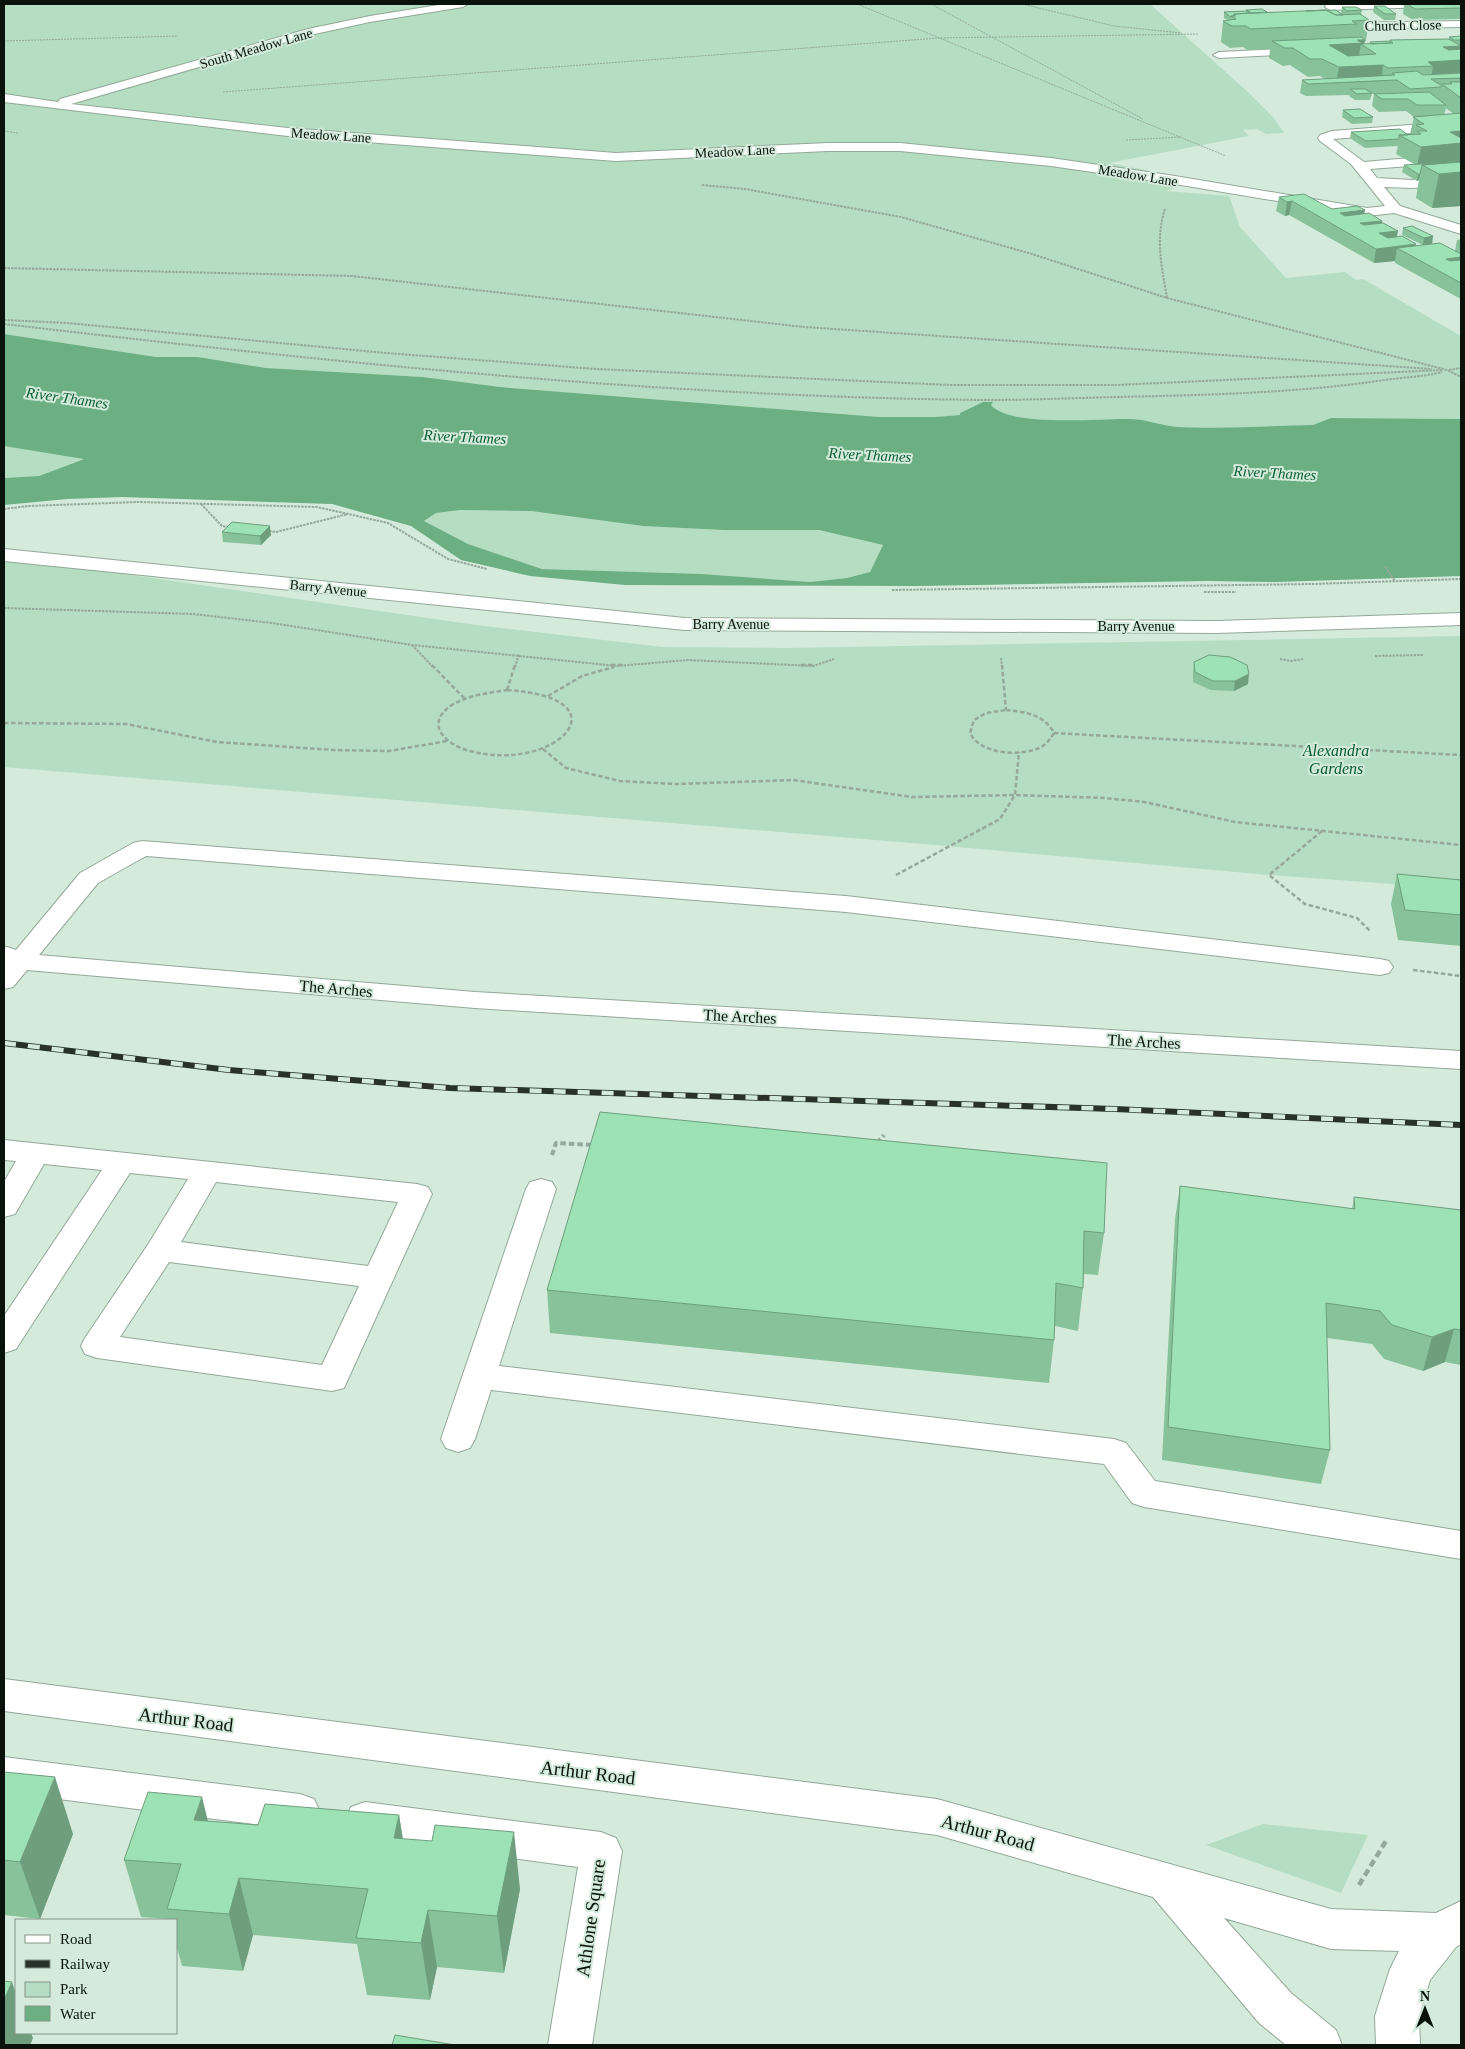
<svg xmlns="http://www.w3.org/2000/svg" width="1465" height="2049" font-family="Georgia,serif">
<rect width="100%" height="100%" fill="#d4ebdb"/>
<!-- green -->
<path fill="#b4ddc1" d="M 4,4 L 1150,4 L 1249,93 L 1273,117 L 1284,133 L 1266,134 L 1257,129 L 1243,130 L 1249,136 L 1109,163 L 1196,180 L 1166,191 L 1229,196 L 1240,227 L 1286,278 L 1345,272 L 1356,280 L 1363,279 L 1461,336 L 1461,419 L 1331,418 L 1313,425 C 1268,426 1223,429 1178,427 C 1162,426 1146,419 1129,419 C 1099,418 1011,428 991,405 L 992,402 L 983,402 L 960,413 L 960,415 L 935,417 L 879,417 L 500,387 L 423,377 L 266,368 L 198,357 L 156,357 L 4,334 Z
M 4,446 L 85,458 L 39,476 L 4,478 Z
M 460,510 L 531,511 L 643,526 L 723,530 L 819,530 L 883,545 L 870,572 L 847,578 L 810,582 L 702,574 L 542,569 L 468,544 L 424,521 L 436,513 Z
M 4,561 L 90,569 L 476,625 L 663,647 L 789,648 L 1461,636 L 1461,889 L 1269,875 L 947,846 L 4,767 Z
M 1263,1824 L 1368,1835 L 1341,1893 L 1206,1845 Z"/>
<!-- water -->
<path fill="#6baf83" fill-rule="evenodd" d="M 4,334 L 156,357 L 198,357 L 266,368 L 423,377 L 500,387 L 879,417 L 935,417 L 960,415 L 960,413 L 983,402 L 993,402 L 991,405 C 1011,428 1099,418 1129,419 C 1146,419 1162,426 1178,427 C 1223,429 1268,426 1313,425 L 1331,418 L 1461,419 L 1461,576 L 1276,582 L 1207,581 L 918,586 L 625,585 L 530,576 L 461,560 L 411,526 L 332,504 L 122,497 L 67,499 L 4,505 L 4,478 L 39,476 L 84,459 L 4,446 ZM 460,510 L 531,511 L 643,526 L 723,530 L 819,530 L 883,545 L 870,572 L 847,578 L 810,582 L 702,574 L 542,569 L 468,544 L 424,521 L 436,513 Z"/>
<g fill="none" stroke-linecap="round" stroke-linejoin="round">
<defs>
<path id="minor" d="M 445,4 L 468,4 L 463,7 L 370,22 L 310,35 L 71,104 L 288,128 L 616,153 L 828,143 L 900,143 L 1051,158 L 1175,176 L 1367,208 L 1385,206 L 1351,164 L 1320,141 L 1318,138 L 1320,135 L 1332,131 L 1461,121 L 1461,129 L 1333,139 L 1364,162 L 1410,158 L 1417,162 L 1410,166 L 1370,169 L 1377,178 L 1412,180 L 1461,176 L 1461,184 L 1412,188 L 1384,187 L 1400,206 L 1461,225 L 1461,234 L 1394,213 L 1367,216 L 1175,184 L 1051,166 L 900,151 L 828,151 L 616,161 L 288,136 L 4,102 L 4,94 L 58,102 L 60,99 L 308,29 L 370,16 Z
M 1334,4 L 1439,4 L 1434,7 L 1330,10 L 1325,7 L 1326,5 Z
M 1461,21 L 1461,27 L 1345,29 L 1340,26 L 1345,23 Z
M 1308,48 L 1312,49 L 1314,51 L 1312,53 L 1219,58 L 1213,55 L 1219,52 Z
M 4,549 L 685,618 L 1216,621 L 1461,613 L 1461,625 L 1216,633 L 685,630 L 4,561 Z
M 142,841 L 846,896 L 1380,959 L 1389,961 L 1393,967 L 1389,973 L 1380,975 L 846,912 L 146,856 L 98,883 L 39,955 L 475,992 L 1461,1051 L 1461,1069 L 475,1008 L 27,970 L 13,987 L 4,989 L 4,946 L 16,950 L 80,873 L 133,843 Z
M 4,1140 L 417,1184 L 428,1187 L 432,1194 L 344,1388 L 332,1391 L 97,1358 L 85,1354 L 81,1346 L 85,1338 L 149,1243 L 188,1179 L 130,1173 L 16,1349 L 4,1353 L 4,1316 L 102,1170 L 44,1164 L 15,1214 L 4,1217 L 4,1182 L 16,1161 L 4,1160 ZM 216,1182 L 398,1202 L 368,1266 L 181,1242 ZM 169,1262 L 359,1286 L 322,1365 L 120,1337 Z
M 541,1179 L 552,1182 L 556,1189 L 499,1366 L 1114,1439 L 1126,1443 L 1155,1481 L 1461,1531 L 1461,1559 L 1144,1507 L 1132,1503 L 1104,1464 L 491,1390 L 475,1439 L 470,1448 L 458,1452 L 446,1448 L 441,1439 L 526,1189 L 530,1182 Z
M 4,1679 L 937,1799 L 1331,1909 L 1436,1913 L 1461,1901 L 1461,1944 L 1456,1947 L 1430,1980 L 1419,2016 L 1420,2045 L 1376,2045 L 1375,2016 L 1390,1969 L 1399,1951 L 1331,1949 L 1224,1918 L 1291,1993 L 1336,2030 L 1342,2045 L 1286,2045 L 1259,2023 L 1153,1897 L 937,1835 L 4,1711 Z
M 4,1757 L 300,1794 L 314,1799 L 320,1812 L 314,1825 L 300,1830 L 4,1792 Z
M 365,1802 L 601,1832 L 616,1838 L 622,1851 L 592,2045 L 548,2045 L 578,1867 L 365,1838 L 351,1833 L 345,1820 L 351,1807 Z"/>
</defs>
<!-- minor casing -->
<use href="#minor" stroke="#92a898" stroke-width="2"/>
<!-- path-far4 -->
<path stroke="#96a89b" stroke-width="1" stroke-dasharray="2 1" stroke-linecap="butt" d="M 857,4 L 1226,156
M 931,4 L 1143,119
M 1022,4 L 1114,26 L 1181,33
M 4,41 L 178,36
M 223,92 L 939,38 L 1198,34
M 4,131 L 18,133
M 1126,140 L 1181,137"/>
<!-- path-far3 -->
<path stroke="#96a89b" stroke-width="2" stroke-dasharray="2.5 1" stroke-linecap="butt" d="M 702,185 L 745,189 L 901,217 L 1032,254 L 1167,298 L 1447,370 L 1461,377
M 1165,209 C 1155,239 1162,268 1167,298
M 4,268 L 352,276 L 804,327 L 1432,369
M 4,320 L 67,323 L 386,353 L 596,369 L 950,385 L 1116,385 L 1443,370
M 4,324 C 330,362 658,397 987,400 C 1030,400 1074,398 1117,397 C 1207,395 1296,393 1385,380 C 1404,377 1423,377 1442,372
M 1449,370 L 1461,368
M 201,504 L 222,526 L 230,527
M 4,509 L 28,506 L 139,502 L 317,507 L 388,523 L 448,559 L 487,569
M 269,531 L 276,532 L 348,514
M 1385,567 L 1395,581
M 892,590 L 1312,584 L 1461,579
M 1204,592 L 1236,592
M 4,608 L 193,614 L 272,623 L 412,645 L 617,666 L 688,660 L 813,666 L 834,659
M 412,645 L 433,667
M 1375,656 L 1423,655
M 1001,658 L 1002,667
M 1280,659 L 1291,661 L 1304,659
M 515,667 L 519,654"/>
<!-- path-far2 -->
<path stroke="#96a89b" stroke-width="2.5" stroke-dasharray="4.5 2.5" stroke-linecap="butt" d="M 432,665 L 465,699
M 611,665 L 624,665
M 801,665 L 815,665
M 1002,665 L 1006,710
M 507,690 C 629,698 556,774 470,751 C 446,745 423,724 452,705 C 468,695 489,693 507,690 Z
M 507,690 L 515,665
M 548,696 L 582,676 L 614,667
M 1006,710 C 1025,712 1044,714 1054,733 C 1050,739 1047,744 1041,747 C 1022,757 980,755 970,733 L 974,720 L 986,713 Z
M 4,723 L 126,724 L 217,742 L 334,750 L 389,751 L 447,741
M 1054,733 L 1461,755
M 543,749 L 566,768 L 620,781 L 676,784 L 793,780 L 912,797 L 1015,795 L 1105,798 L 1144,802 L 1235,822 L 1461,845
M 1322,831 L 1269,875 L 1305,904 L 1357,918 L 1370,931
M 896,875 L 1000,819 L 1015,795 L 1019,752
M 1413,970 L 1461,976"/>
<!-- path-far1 -->
<path stroke="#96a89b" stroke-width="4" stroke-dasharray="5.5 3" stroke-linecap="butt" d="M 877,1143 L 884,1135
M 552,1155 L 556,1143 L 594,1145"/>
<!-- path -->
<path stroke="#96a89b" stroke-width="4.5" stroke-dasharray="7 4" stroke-linecap="butt" d="M 1359,1885 L 1386,1841"/>
<!-- minor -->
<use href="#minor" fill="#fff" fill-rule="evenodd"/>
<defs>
<path id="rail" d="M 4,1043 L 229,1070 L 450,1088 L 1115,1109 L 1461,1125"/>
</defs>
<!-- rail casing -->
<use href="#rail" stroke="#28322a" stroke-width="6"/>
<!-- rail -->
<use href="#rail" stroke="#d4ebdb" stroke-width="4.5" stroke-dasharray="12" stroke-linecap="butt"/>
</g>
<!-- wall -->
<path fill="#87c29b" fill-rule="evenodd" d="M 1402,4 L 1461,4 L 1461,19 L 1413,20 L 1403,14 L 1404,4 Z
M 1374,6 L 1396,14 L 1395,20 L 1384,20 L 1373,12 Z
M 1342,7 L 1362,10 L 1361,15 L 1369,20 L 1366,41 L 1365,41 L 1364,44 L 1369,44 L 1370,42 L 1390,41 L 1390,40 L 1449,39 L 1449,37 L 1461,36 L 1461,206 L 1432,208 L 1416,198 L 1419,180 L 1417,181 L 1402,172 L 1404,165 L 1414,164 L 1396,154 L 1398,146 L 1365,148 L 1350,138 L 1351,132 L 1410,134 L 1414,117 L 1406,111 L 1379,112 L 1372,106 L 1374,94 L 1396,93 L 1372,94 L 1370,100 L 1355,100 L 1349,96 L 1350,95 L 1306,96 L 1300,93 L 1302,80 L 1325,79 L 1320,76 L 1308,77 L 1290,65 L 1283,66 L 1269,58 L 1270,49 L 1247,50 L 1243,47 L 1230,48 L 1221,42 L 1223,21 L 1227,20 L 1224,18 L 1224,12 L 1246,11 L 1246,10 L 1267,12 L 1341,13 ZM 1446,108 L 1447,109 L 1454,114 L 1444,115 Z
M 1343,110 L 1373,117 L 1372,123 L 1352,124 L 1342,117 Z
M 1279,197 L 1332,209 L 1365,210 L 1364,214 L 1382,221 L 1382,223 L 1396,237 L 1416,246 L 1423,245 L 1402,235 L 1403,228 L 1433,236 L 1432,244 L 1455,251 L 1457,240 L 1461,239 L 1461,299 L 1395,263 L 1395,261 L 1374,263 L 1289,215 L 1285,216 L 1276,211 Z
M 222,532 L 271,535 L 261,545 L 223,542 Z
M 1194,662 L 1248,684 L 1234,691 L 1211,690 L 1193,682 L 1193,672 Z
M 1397,874 L 1461,880 L 1461,946 L 1398,940 L 1391,904 Z
M 600,1112 L 1104,1233 L 1098,1275 L 1084,1274 L 1083,1288 L 1078,1331 L 1055,1326 L 1054,1340 L 1049,1383 L 550,1333 L 547,1290 Z
M 1180,1186 L 1352,1209 L 1354,1197 L 1461,1210 L 1461,1365 L 1445,1362 L 1423,1371 L 1384,1359 L 1372,1344 L 1327,1338 L 1330,1450 L 1321,1484 L 1162,1460 L 1175,1219 Z
M 4,1772 L 73,1834 L 40,1919 L 4,1915 Z
M 399,1815 L 403,1839 L 520,1889 L 504,1973 L 437,1967 L 430,2000 L 367,1995 L 357,1944 L 253,1935 L 243,1971 L 182,1966 L 176,1944 L 176,1920 L 170,1920 L 169,1919 L 141,1917 L 124,1860 L 208,1821 L 258,1825 Z"/>
<!-- shaded-wall -->
<path fill="#6e9e7e" d="M 1357,40 L 1365,40 L 1364,46 L 1361,44 L 1358,60 L 1329,62 L 1329,45 Z
M 1461,46 L 1461,77 L 1431,79 L 1433,66 L 1428,62 L 1443,47 Z
M 1383,65 L 1381,81 L 1336,83 L 1339,67 Z
M 1461,131 L 1461,162 L 1422,165 L 1417,166 L 1421,147 L 1450,132 Z
M 1461,172 L 1461,206 L 1432,208 L 1439,174 Z
M 1418,174 L 1420,174 L 1419,180 L 1417,181 Z
M 1292,201 L 1289,215 L 1285,216 L 1287,202 Z
M 1365,210 L 1362,223 L 1382,221 L 1380,233 L 1398,231 L 1395,246 L 1340,213 Z
M 1433,236 L 1432,244 L 1423,245 L 1424,238 Z
M 1416,244 L 1414,257 L 1397,248 L 1395,261 L 1374,263 L 1376,249 Z
M 1461,257 L 1461,272 L 1446,259 Z
M 270,526 L 271,535 L 261,545 L 260,536 Z
M 1249,674 L 1248,684 L 1234,691 L 1235,681 Z
M 1454,1329 L 1445,1362 L 1423,1371 L 1432,1337 Z
M 55,1777 L 73,1834 L 40,1919 L 20,1862 Z
M 202,1797 L 216,1854 L 194,1820 Z
M 399,1815 L 408,1873 L 394,1838 Z
M 514,1832 L 520,1889 L 504,1973 L 497,1916 Z
M 239,1878 L 253,1935 L 243,1971 L 229,1914 Z
M 428,1910 L 437,1967 L 430,2000 L 421,1943 Z
M 12,1982 L 16,1994 L 16,2033 L 31,2033 L 33,2038 L 30,2045 L 4,2045 L 4,2000 Z"/>
<!-- building -->
<path fill="#9de2b4" stroke="#6e9e7e" d="M 1407,4 L 1461,4 L 1461,8 L 1415,9 Z
M 1374,6 L 1385,6 L 1396,14 L 1385,14 Z
M 1342,7 L 1356,7 L 1362,10 L 1347,11 Z
M 1262,9 L 1267,12 L 1252,13 L 1246,10 Z
M 1326,10 L 1336,15 L 1360,14 L 1369,20 L 1352,21 L 1357,24 L 1250,29 L 1246,26 L 1232,26 L 1223,21 L 1236,19 L 1231,16 L 1236,16 L 1234,14 Z
M 1326,10 L 1307,11 L 1306,11 L 1336,10 L 1343,15 L 1336,15 Z
M 1246,11 L 1249,13 L 1234,14 L 1233,16 L 1231,16 L 1231,17 L 1224,12 Z
M 1461,36 L 1461,40 L 1454,40 L 1449,37 Z
M 1361,37 L 1365,40 L 1357,40 L 1362,43 L 1329,45 L 1348,56 L 1376,54 L 1361,44 L 1393,43 L 1390,40 L 1449,39 L 1461,46 L 1443,47 L 1449,50 L 1461,49 L 1461,60 L 1428,62 L 1433,66 L 1388,68 L 1383,65 L 1339,67 L 1322,59 L 1310,59 L 1293,48 L 1285,48 L 1272,41 Z
M 1390,41 L 1390,43 L 1372,44 L 1370,42 Z
M 1417,71 L 1423,75 L 1461,73 L 1461,78 L 1431,79 L 1442,86 L 1441,87 L 1410,89 L 1397,80 L 1308,84 L 1302,80 L 1395,75 L 1392,73 Z
M 1450,82 L 1461,82 L 1461,98 L 1442,84 L 1452,84 Z
M 1350,89 L 1365,89 L 1372,93 L 1357,94 Z
M 1429,92 L 1446,105 L 1417,105 L 1408,99 L 1382,99 L 1374,94 Z
M 1360,109 L 1373,117 L 1354,118 L 1343,110 Z
M 1461,113 L 1461,131 L 1450,132 L 1461,138 L 1461,143 L 1421,147 L 1399,135 L 1421,134 L 1417,131 L 1427,131 L 1416,125 L 1424,124 L 1413,117 Z
M 1400,129 L 1408,135 L 1399,135 L 1399,139 L 1366,141 L 1351,132 Z
M 1452,162 L 1454,162 L 1422,165 L 1420,174 L 1418,174 L 1404,165 Z
M 1461,162 L 1461,172 L 1439,174 L 1422,165 Z
M 1304,194 L 1332,209 L 1357,206 L 1365,210 L 1340,213 L 1345,216 L 1369,213 L 1382,221 L 1360,223 L 1364,225 L 1383,223 L 1398,231 L 1379,233 L 1388,238 L 1402,236 L 1416,244 L 1376,249 L 1292,201 L 1287,202 L 1279,197 Z
M 1412,226 L 1433,236 L 1424,238 L 1403,228 Z
M 1440,243 L 1461,254 L 1461,257 L 1446,259 L 1450,261 L 1461,260 L 1461,283 L 1397,248 Z
M 232,522 L 270,526 L 260,536 L 222,532 Z
M 1209,655 L 1230,657 L 1247,665 L 1249,674 L 1235,681 L 1213,681 L 1195,672 L 1194,662 Z
M 1397,874 L 1461,880 L 1461,915 L 1405,910 Z
M 600,1112 L 1107,1163 L 1104,1233 L 1084,1231 L 1083,1288 L 1056,1283 L 1054,1340 L 547,1290 Z
M 1180,1186 L 1355,1209 L 1354,1197 L 1461,1210 L 1461,1330 L 1454,1329 L 1432,1337 L 1392,1325 L 1380,1311 L 1326,1303 L 1330,1450 L 1168,1427 Z
M 4,1772 L 55,1777 L 20,1862 L 4,1860 Z
M 148,1792 L 202,1797 L 194,1820 L 258,1825 L 265,1804 L 399,1815 L 394,1838 L 432,1841 L 435,1825 L 514,1832 L 497,1916 L 428,1910 L 421,1943 L 356,1938 L 368,1889 L 239,1878 L 229,1914 L 167,1909 L 181,1864 L 124,1860 Z
M 4,1981 L 12,1982 L 4,2000 Z
M 395,2035 L 455,2045 L 392,2045 Z"/>
<g text-anchor="middle" stroke-width="4" stroke-linejoin="round" paint-order="stroke">
<!-- far-street labels -->
<g font-size="14" fill="#0a120c" stroke="#d4ebdb">
<text transform="translate(1403 25) rotate(-1)" y="5">Church Close</text>
<text transform="translate(256 48) rotate(-16)" y="5">South Meadow Lane</text>
<text transform="translate(331 135) rotate(4)" y="5">Meadow Lane</text>
<text transform="translate(735 151) rotate(-3)" y="5">Meadow Lane</text>
<text transform="translate(1138 175) rotate(9)" y="5">Meadow Lane</text>
<text transform="translate(328 588) rotate(6)" y="5">Barry Avenue</text>
<text x="731" y="629">Barry Avenue</text>
<text x="1136" y="631">Barry Avenue</text>
</g>
<!-- far-water labels -->
<g font-size="15" font-style="italic" fill="#095d33" stroke="#d4ebdb">
<text transform="translate(67 398) rotate(8)" y="5">River Thames</text>
<text transform="translate(465 437) rotate(3)" y="5">River Thames</text>
<text transform="translate(870 455) rotate(3)" y="5">River Thames</text>
<text transform="translate(1275 473) rotate(3)" y="5">River Thames</text>
</g>
<!-- park labels -->
<g font-size="16" font-style="italic" fill="#065b32" stroke="#d4ebdb">
<text x="1336" y="756">Alexandra<tspan x="1336" dy="18">Gardens</tspan></text>
</g>
<!-- street labels -->
<g font-size="16" fill="#0a120c" stroke="#d4ebdb">
<text transform="translate(336 988) rotate(5)" y="6">The Arches</text>
<text transform="translate(740 1016) rotate(3)" y="6">The Arches</text>
<text transform="translate(1144 1041) rotate(3)" y="6">The Arches</text>
</g>
<!-- near-street labels -->
<g font-size="19" fill="#0a120c" stroke="#d4ebdb">
<text transform="translate(186 1719) rotate(7)" y="7">Arthur Road</text>
<text transform="translate(588 1772) rotate(7)" y="7">Arthur Road</text>
<text transform="translate(988 1832) rotate(15)" y="7">Arthur Road</text>
<text transform="translate(590 1918) rotate(-82)" y="7">Athlone Square</text>
</g>
</g>
<!-- border -->
<rect width="1465" height="2049" fill="none" stroke="#0a120c" stroke-width="10"/>
<!-- legend -->
<rect x="15" y="1919" width="162" height="115" fill="#d4ebdb" stroke="#839488"/>
<rect x="25" y="1935" width="25" height="8" fill="#ffffff" stroke="#839488"/>
<text x="60" y="1944" font-size="15" fill="#0a120c">Road</text>
<rect x="25" y="1960" width="25" height="8" fill="#28322a" stroke="#839488"/>
<text x="60" y="1969" font-size="15" fill="#0a120c">Railway</text>
<rect x="25" y="1982" width="25" height="15" fill="#b4ddc1" stroke="#839488"/>
<text x="60" y="1994" font-size="15" fill="#0a120c">Park</text>
<rect x="25" y="2006" width="25" height="15" fill="#6baf83" stroke="#839488"/>
<text x="60" y="2019" font-size="15" fill="#0a120c">Water</text>
<!-- north arrow -->
<g transform="translate(1425 2009)" stroke="#d4ebdb" stroke-width="4" paint-order="stroke">
<path d="M0-4L9 19L0 12L-9 19Z" fill="#0a120c"/>
<text y="-8" font-size="14" font-weight="bold" text-anchor="middle" fill="#0a120c">N</text>
</g>
</svg>
